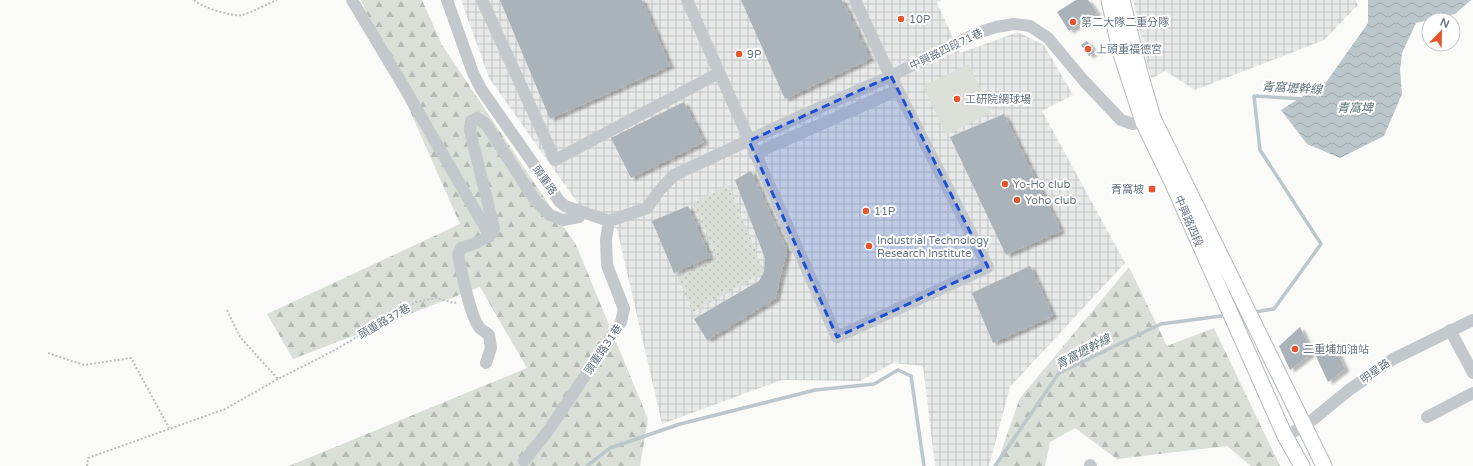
<svg xmlns="http://www.w3.org/2000/svg" width="1473" height="466" font-family="'Varela Round','Noto Sans TC',sans-serif">
<defs>
<pattern id="industrial-grid" width="8" height="8" patternUnits="userSpaceOnUse"><rect width="8" height="8" fill="#e8e9e9"/><path d="M0 4h8M4 0v8" fill="none" stroke="#c0c1c2"/></pattern>
<pattern id="grass-dots" width="8" height="8" patternUnits="userSpaceOnUse"><rect width="8" height="8" fill="#dadfd7"/><path d="M2 2h.1M6 6h.1" fill="none" stroke="#b4b9b4" stroke-width="1.8" stroke-linecap="round"/></pattern>
<pattern id="forest-firs" width="22" height="20" patternUnits="userSpaceOnUse"><rect width="22" height="20" fill="#dadfd7"/><path d="M5 1l3.5 6h-7zM16 11l3.5 6h-7z" fill="#b4b9b4"/></pattern>
<pattern id="water-waves" width="16" height="10" patternUnits="userSpaceOnUse"><rect width="16" height="10" fill="#bbc7cb"/><path d="M0 5q4-4 8 0t8 0" fill="none" stroke="#9ca6aa"/></pattern>
<filter id="shadow"><feDropShadow dx="4.5" dy="2.5" stdDeviation="1" flood-color="#0004"/></filter>
</defs>
<rect width="100%" height="100%" fill="#fafaf8"/>
<!-- industrial -->
<path fill="url(#industrial-grid)" d="M 461,0 L 941,0 L 937,3 L 960,53 L 1018,32 L 1044,45 L 1073,95 L 1042,111 L 1125,263 L 1010,387 L 989,466 L 935,466 L 923,366 L 893,363 L 860,381 L 782,380 L 662,424 L 617,229 L 584,212 L 489,78 Z
M 1133,0 L 1355,0 L 1358,5 L 1324,40 L 1195,90 L 1165,71 L 1151,79 Z"/>
<!-- grass -->
<path fill="url(#grass-dots)" d="M 729,185 L 764,272 L 693,312 L 678,278 L 717,258 L 693,203 Z"/>
<!-- forest -->
<path fill="url(#forest-firs)" d="M 361,0 L 422,0 L 442,45 L 576,245 L 648,419 L 640,466 L 289,466 L 527,368 L 480,287 L 293,359 L 267,314 L 460,224 Z
M 1129,267 L 1167,346 L 1214,328 L 1280,466 L 1251,466 L 1227,446 L 1117,459 L 1075,428 L 1050,442 L 1045,466 L 996,466 L 1020,398 Z"/>
<!-- pitch -->
<path fill="#dadfd7" d="M 969,64 L 991,113 L 946,135 L 923,86 Z"/>
<!-- water -->
<path fill="url(#water-waves)" d="M 1368,0 L 1471,0 L 1455,14 L 1416,23 L 1402,53 L 1400,70 L 1402,94 L 1384,136 L 1340,158 L 1307,144 L 1281,110 L 1327,81 L 1368,23 Z"/>
<g fill="none" stroke-linecap="round" stroke-linejoin="round">
<!-- stream -->
<path stroke="#bbc7cb" stroke-width="3.5" d="M 1254,312 L 1274,309 L 1321,244 L 1260,150 L 1254,96 L 1304,99
M 587,466 L 610,448 L 680,424 L 815,390 L 874,384 L 898,370 L 911,376 L 924,466
M 995,466 L 1059,373 L 1161,324 L 1221,316"/>
</g>
<!-- building -->
<path fill="#aab3b9" filter="url(#shadow)" d="M 500,0 L 642,0 L 670,66 L 550,119 Z
M 741,0 L 842,0 L 870,59 L 785,99 Z
M 1076,0 L 1088,0 L 1097,13 L 1069,31 L 1057,12 Z
M 1087,41 L 1095,52 L 1089,56 L 1081,45 Z
M 684,102 L 704,142 L 631,178 L 611,138 Z
M 1004,114 L 1061,231 L 1006,255 L 950,137 Z
M 751,171 L 787,250 L 775,299 L 707,340 L 694,319 L 759,281 L 764,272 L 765,258 L 735,180 Z
M 688,206 L 710,257 L 674,273 L 652,221 Z
M 1030,266 L 1053,316 L 993,343 L 972,293 Z
M 1300,327 L 1312,353 L 1290,370 L 1279,346 Z
M 1332,341 L 1345,369 L 1328,382 L 1315,354 Z"/>
<g fill="none" stroke-linecap="round" stroke-linejoin="round">
<defs>
<path id="major" d="M 1109,0 L 1120,51 L 1143,122 L 1172,182 L 1285,436 L 1302,466
M 1122,0 L 1140,73 L 1153,118 L 1324,466"/>
</defs>
<!-- major casing -->
<use href="#major" stroke="#b5babe" stroke-width="17"/>
<!-- path -->
<path stroke="#bbbfc2" stroke-width="2" stroke-dasharray="2 2" stroke-linecap="butt" d="M 194,0 C 201,7 232,17 242,15 C 253,12 265,5 277,0
M 227,310 L 240,337 L 278,379
M 48,353 L 84,365 L 131,358 L 169,428
M 87,466 L 88,458 L 225,409 L 278,379 L 335,350 L 416,302 L 437,298 L 454,303 L 458,302"/>
<!-- minor -->
<path stroke="#c3c8cc" stroke-width="12" d="M 352,0 L 404,87 L 490,236
M 447,0 L 473,73 L 481,89 L 560,202 L 565,206 L 609,221 L 647,208 L 659,191 L 674,175 L 713,157
M 482,0 L 555,160 L 719,73
M 687,0 L 837,337 L 988,267 L 886,67 L 855,0
M 803,115 L 891,76 L 977,33 L 996,27 L 1014,24 L 1030,26 L 1048,38 L 1084,81 L 1121,120 L 1133,124 L 1150,119
M 754,154 L 898,90
M 1450,330 L 1473,373
M 486,363 L 491,348 L 489,335 C 486,332 481,330 479,327 C 469,313 462,272 458,255 L 461,248 L 476,243 L 490,236 L 494,228 L 470,131 L 471,121 L 477,118 L 486,124 L 535,200 L 550,215 L 563,220 L 579,217
M 1427,417 L 1473,393
M 1285,436 L 1305,426 L 1349,390 L 1393,359 L 1473,320
M 524,461 L 548,431 L 621,322 L 624,309 L 607,265 L 606,240 L 609,221
M 1090,465 L 1091,466"/>
<!-- major -->
<use href="#major" stroke="#fff" stroke-width="15"/>
<!-- minor-bridge -->
<path stroke="#c3c8cc" stroke-width="12" d="M 713,157 L 803,115"/>
</g>
<!-- marked area -->
<path fill="#1d4ed8" fill-opacity="0.2" stroke="#1d4ed8" stroke-width="3" stroke-dasharray="8 5" stroke-linejoin="round" d="M 891,76 L 988,267 L 837,337 L 749,141 Z"/>
<!-- markers -->
<g fill="#e4572e" stroke="#fff" stroke-width="1.5">
<circle cx="901" cy="19" r="4"/>
<circle cx="1073" cy="22" r="4"/>
<circle cx="1088" cy="49" r="4"/>
<circle cx="739" cy="54" r="4"/>
<circle cx="957" cy="99" r="4"/>
<circle cx="1005" cy="184" r="4"/>
<rect x="1148" y="185" width="8" height="8" rx="2"/>
<circle cx="1017" cy="200" r="4"/>
<circle cx="866" cy="211" r="4"/>
<circle cx="869" cy="246" r="4"/>
<circle cx="1295" cy="349" r="4"/>
</g>
<g text-anchor="middle" stroke-width="4" stroke-linejoin="round" paint-order="stroke">
<!-- poi labels -->
<g font-size="11" fill="#657683" stroke="#fff" text-anchor="start">
<text x="909" y="23">10P</text>
<text x="1081" y="26">第二大隊二重分隊</text>
<text x="1096" y="53">上頭重福德宮</text>
<text x="747" y="58">9P</text>
<text x="965" y="103">工研院網球場</text>
<text x="1013" y="188">Yo-Ho club</text>
<text x="1144" y="193" text-anchor="end">青窩坡</text>
<text x="1025" y="204">Yoho club</text>
<text x="874" y="215">11P</text>
<text x="877" y="244">Industrial Technology<tspan x="877" dy="13">Research Institute</tspan></text>
<text x="1303" y="353">二重埔加油站</text>
</g>
<!-- street labels -->
<g font-size="11" fill="#657683" stroke="#fff">
<text transform="translate(946 49) rotate(-26)" y="4">中興路四段71巷</text>
<text transform="translate(545 180) rotate(55)" y="4">頭重路</text>
<text transform="translate(1189 221) rotate(66)" y="4">中興路四段</text>
<text transform="translate(384 321) rotate(-30)" y="4">頭重路37巷</text>
<text transform="translate(603 349) rotate(-56)" y="4">頭重路31巷</text>
<text transform="translate(1375 371) rotate(-35)" y="4">明星路</text>
</g>
<!-- water labels -->
<g font-size="12" font-style="italic" fill="#60757c" stroke="#fff">
<text transform="translate(1292 88) rotate(3)" y="4">青窩壢幹線</text>
<text x="1355" y="112">青窩埤</text>
<text transform="translate(1083 352) rotate(-28)" y="4">青窩壢幹線</text>
</g>
</g>
<!-- north arrow -->
<g transform="translate(1441 32) rotate(23)"><circle r="19" fill="#ffffff" stroke="#c1c8cd"/>
<path d="M0-3L7 15L0 10L-7 15Z" fill="#e4572e"/>
<text y="-6" font-size="11" font-weight="bold" text-anchor="middle" fill="#657683">N</text>
</g>
</svg>
